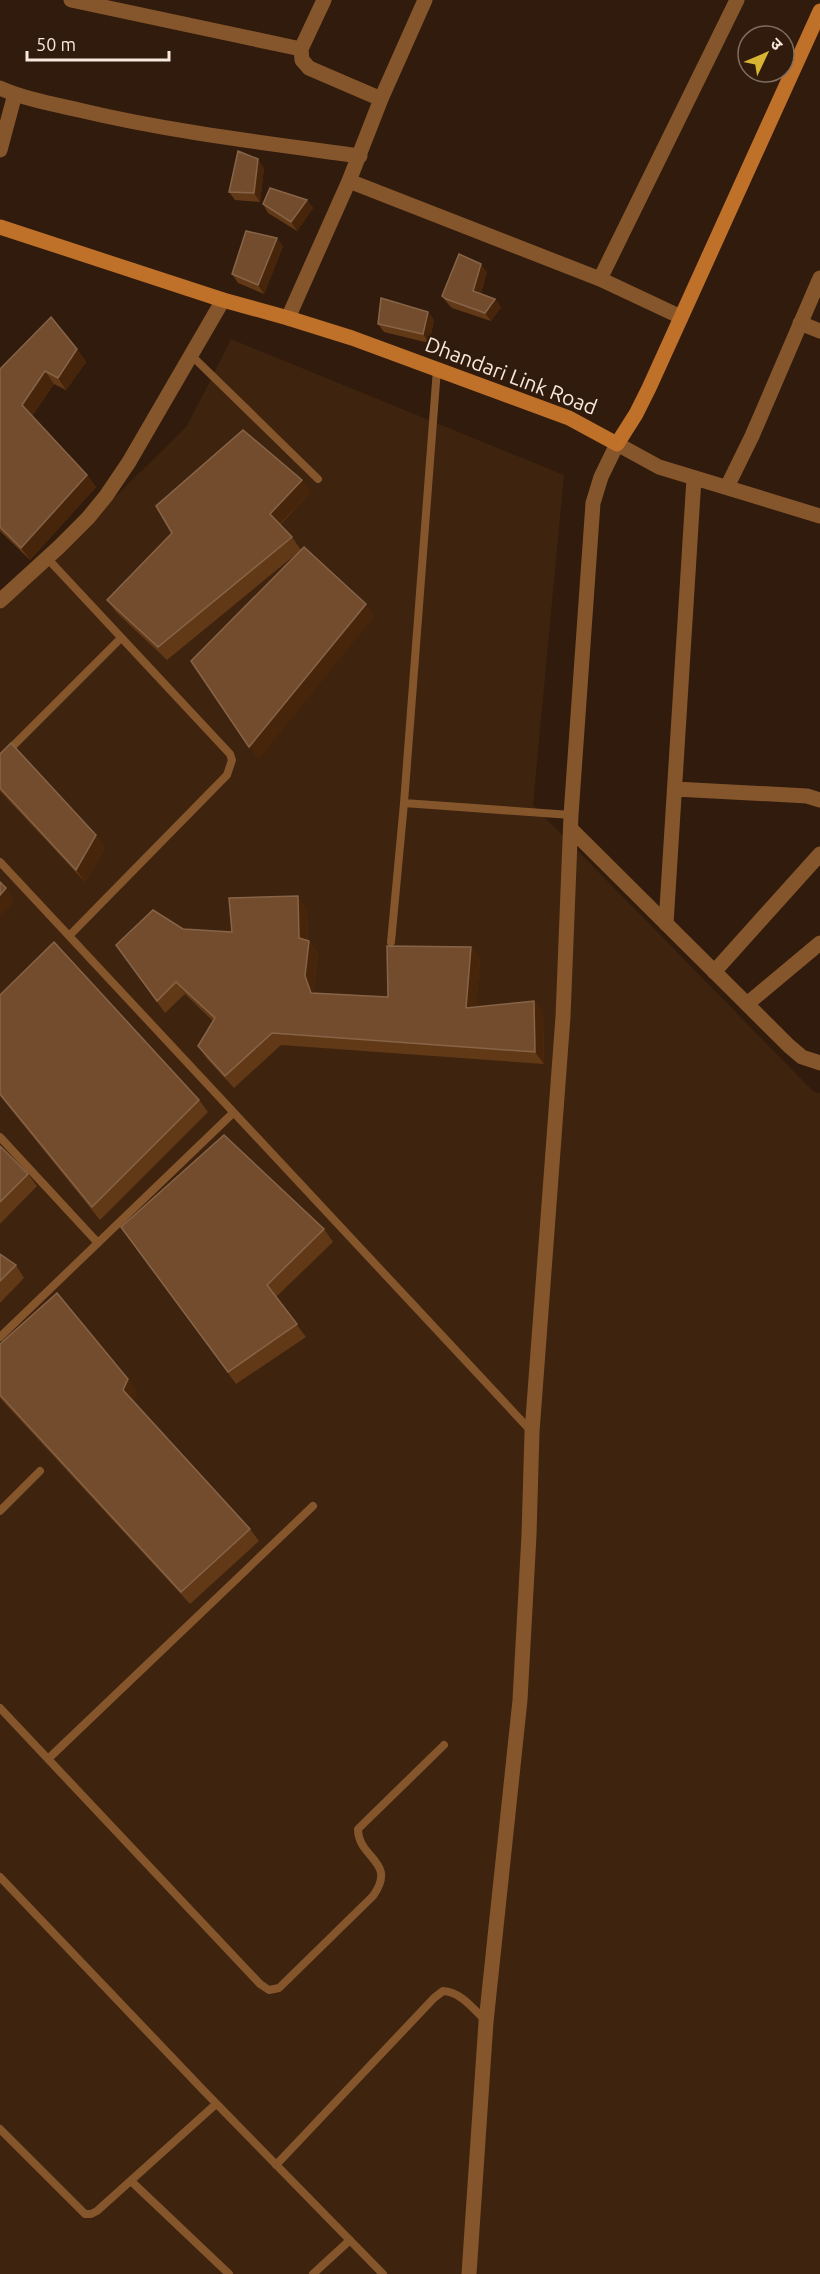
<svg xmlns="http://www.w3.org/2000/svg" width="820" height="2274" font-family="Ubuntu,'Noto Sans Devanagari',sans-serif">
<rect width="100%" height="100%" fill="#301b0c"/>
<!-- built -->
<path fill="#3e230f" d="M 231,339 L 564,475 L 533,805 L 814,1092 L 820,1093 L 820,2274 L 0,2274 L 0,610 L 187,426 Z"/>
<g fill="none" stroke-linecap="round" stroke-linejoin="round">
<!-- lane -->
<path stroke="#85552c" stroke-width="8" d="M 191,355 L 318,479
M 47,558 L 230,754 L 232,760 L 227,775 L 69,936
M 0,759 L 121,638
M 404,803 L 571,815
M 0,862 L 532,1432
M 391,942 L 404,803 L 437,369
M 0,1137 L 98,1243
M 0,1337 L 233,1113
M 0,1511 L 40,1471
M 0,1708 L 260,1984 L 269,1990 L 279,1988 L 373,1896 C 398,1861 358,1859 358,1829 L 444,1745
M 48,1759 L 313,1506
M 0,1877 L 205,2092 L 383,2274
M 0,2129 L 85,2214 L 91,2214 L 97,2211 L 216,2104
M 276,2165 L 434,1998 L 443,1991 C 461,1992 473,2009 486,2021
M 131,2181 L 229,2274
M 313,2274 L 350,2240"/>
<!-- street -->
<path stroke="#85552c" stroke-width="15" d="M 71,0 L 301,49 L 324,0
M 425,0 L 381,99 L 349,181 L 600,279 L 681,317
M 301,49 L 302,60 L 309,68 L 381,99
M 0,88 C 25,99 53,104 79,110 C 171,132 266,143 360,156
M 0,150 L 15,94
M 600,279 L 737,0
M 288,318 L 349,181
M 800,323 L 820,331
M 727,487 L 752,436 L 820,278
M 0,601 L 59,547 L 88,518 L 106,496 L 129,462 L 223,300
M 675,789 L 807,796 L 820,800
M 571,829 L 789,1046 L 802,1057 L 820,1063
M 666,924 L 694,478
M 714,972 L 820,854
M 747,1004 L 820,943
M 469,2274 L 486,2022 L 520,1700 L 529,1535 L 532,1432 L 563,1017 L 571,815 L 593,503 L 601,477 L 617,444 L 659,467 L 820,516"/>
<!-- secondary -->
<path stroke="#bf7029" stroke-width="15" d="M 0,227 L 223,300 L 288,318 L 352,338 L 569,418 L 617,444 L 636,414 L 649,388 L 820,11"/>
</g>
<!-- wall -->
<path fill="#623917" d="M 264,168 L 260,202 L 235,200 L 229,192 Z
M 307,200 L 313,208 L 297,231 L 268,213 L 263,204 Z
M 283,246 L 264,294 L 238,283 L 232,274 Z
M 487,272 L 481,293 L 495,299 L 501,307 L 491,321 L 452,308 L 448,304 L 442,296 Z
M 428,312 L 434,320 L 429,343 L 384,332 L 378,324 Z
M 77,349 L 86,362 L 66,390 L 54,384 L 32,416 L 87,475 L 96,487 L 30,560 L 0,531 L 0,369 Z
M 311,492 L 280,525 L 292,537 L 301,550 L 167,660 L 116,612 L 107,600 L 172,533 Z
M 0,754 L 96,835 L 105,848 L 85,882 L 0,791 Z
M 307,908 L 308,941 L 309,941 L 318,954 L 314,988 L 316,993 L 388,997 L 471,947 L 480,959 L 476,1007 L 534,1001 L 543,1013 L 544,1064 L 281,1045 L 234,1088 L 207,1059 L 198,1046 L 213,1021 L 185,994 L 165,1013 L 116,945 L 183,929 L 232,932 Z
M 0,995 L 199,1100 L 208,1112 L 100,1220 L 0,1096 Z
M 0,1146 L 28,1174 L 37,1186 L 0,1224 Z
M 324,1229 L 333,1242 L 276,1297 L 306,1337 L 236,1384 L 130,1240 Z
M 0,1254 L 16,1265 L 24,1278 L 0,1303 Z
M 0,1344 L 128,1379 L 137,1392 L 133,1400 L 250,1529 L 259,1541 L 190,1604 L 0,1398 Z"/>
<!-- shaded-wall -->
<path fill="#47250a" d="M 258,159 L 264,168 L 260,202 L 254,193 Z
M 307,200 L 313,208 L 297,231 L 291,222 Z
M 277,238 L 283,246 L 264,294 L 258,285 Z
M 481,264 L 487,272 L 479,299 L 473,291 Z
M 495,299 L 501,307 L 491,321 L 485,313 Z
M 428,312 L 434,320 L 429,343 L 423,334 Z
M 77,349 L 86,362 L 66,390 L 58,378 Z
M 45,371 L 54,384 L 31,417 L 22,405 Z
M 87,475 L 96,487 L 30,560 L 21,548 Z
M 302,480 L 311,492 L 278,526 L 270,514 Z
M 366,604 L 375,616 L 258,760 L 249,747 Z
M 96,835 L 105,848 L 85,882 L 76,870 Z
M 6,888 L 15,901 L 0,917 L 0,895 Z
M 298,896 L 307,908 L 308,950 L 299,938 Z
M 309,941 L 318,954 L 314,988 L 320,1005 L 311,993 L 305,976 Z
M 471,947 L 480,959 L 475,1020 L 466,1008 Z
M 534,1001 L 543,1013 L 544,1064 L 535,1052 Z
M 128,1379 L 137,1392 L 132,1402 L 123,1390 Z"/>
<!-- building -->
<path fill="#724c2c" stroke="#876448" stroke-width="1.5" d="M 238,151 L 258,159 L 254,193 L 229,192 Z
M 270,188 L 307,200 L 291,222 L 263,204 Z
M 246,231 L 277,238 L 258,285 L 232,274 Z
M 459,254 L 481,264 L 473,291 L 495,299 L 485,313 L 446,299 L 442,296 Z
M 381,298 L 428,312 L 423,334 L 378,324 Z
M 51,317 L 77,349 L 58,378 L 45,371 L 22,405 L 87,475 L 21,548 L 0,527 L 0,369 Z
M 243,430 L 302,480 L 270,514 L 292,537 L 158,647 L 107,600 L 172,533 L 156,506 Z
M 304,547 L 366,604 L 249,747 L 191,661 Z
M 11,743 L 96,835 L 76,870 L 0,788 L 0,754 Z
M 0,882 L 6,888 L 0,895 Z
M 298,896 L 299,938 L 309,941 L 305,976 L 311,993 L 388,997 L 387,946 L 471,947 L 466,1008 L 534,1001 L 535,1052 L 272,1033 L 225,1076 L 198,1046 L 215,1018 L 176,982 L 157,1001 L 116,945 L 153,910 L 183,929 L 232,932 L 229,898 Z
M 54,942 L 199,1100 L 92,1207 L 0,1094 L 0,995 Z
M 224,1135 L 324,1229 L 267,1285 L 297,1324 L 228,1372 L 121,1227 Z
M 0,1146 L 28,1174 L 0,1202 Z
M 0,1254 L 16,1265 L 0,1281 Z
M 57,1293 L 128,1379 L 123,1390 L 250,1529 L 181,1592 L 0,1395 L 0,1344 Z"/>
<g text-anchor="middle" stroke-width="5" stroke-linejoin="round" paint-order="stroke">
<!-- street labels -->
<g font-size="21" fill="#f7e8de" stroke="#301b0c">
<text transform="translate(511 376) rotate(21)" y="7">Dhandari Link Road</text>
</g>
</g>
<!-- north arrow -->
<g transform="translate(766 54) rotate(46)"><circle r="28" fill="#301b0c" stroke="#806d60" stroke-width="1.5"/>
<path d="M0-4.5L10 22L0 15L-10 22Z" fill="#d7b434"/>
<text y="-9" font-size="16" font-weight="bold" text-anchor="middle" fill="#f7e8de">उ</text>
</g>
<!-- scale -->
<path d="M27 51v9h142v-9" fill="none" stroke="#f7e8de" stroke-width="3"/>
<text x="36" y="51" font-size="18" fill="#f7e8de" stroke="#301b0c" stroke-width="4.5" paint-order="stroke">50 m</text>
</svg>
